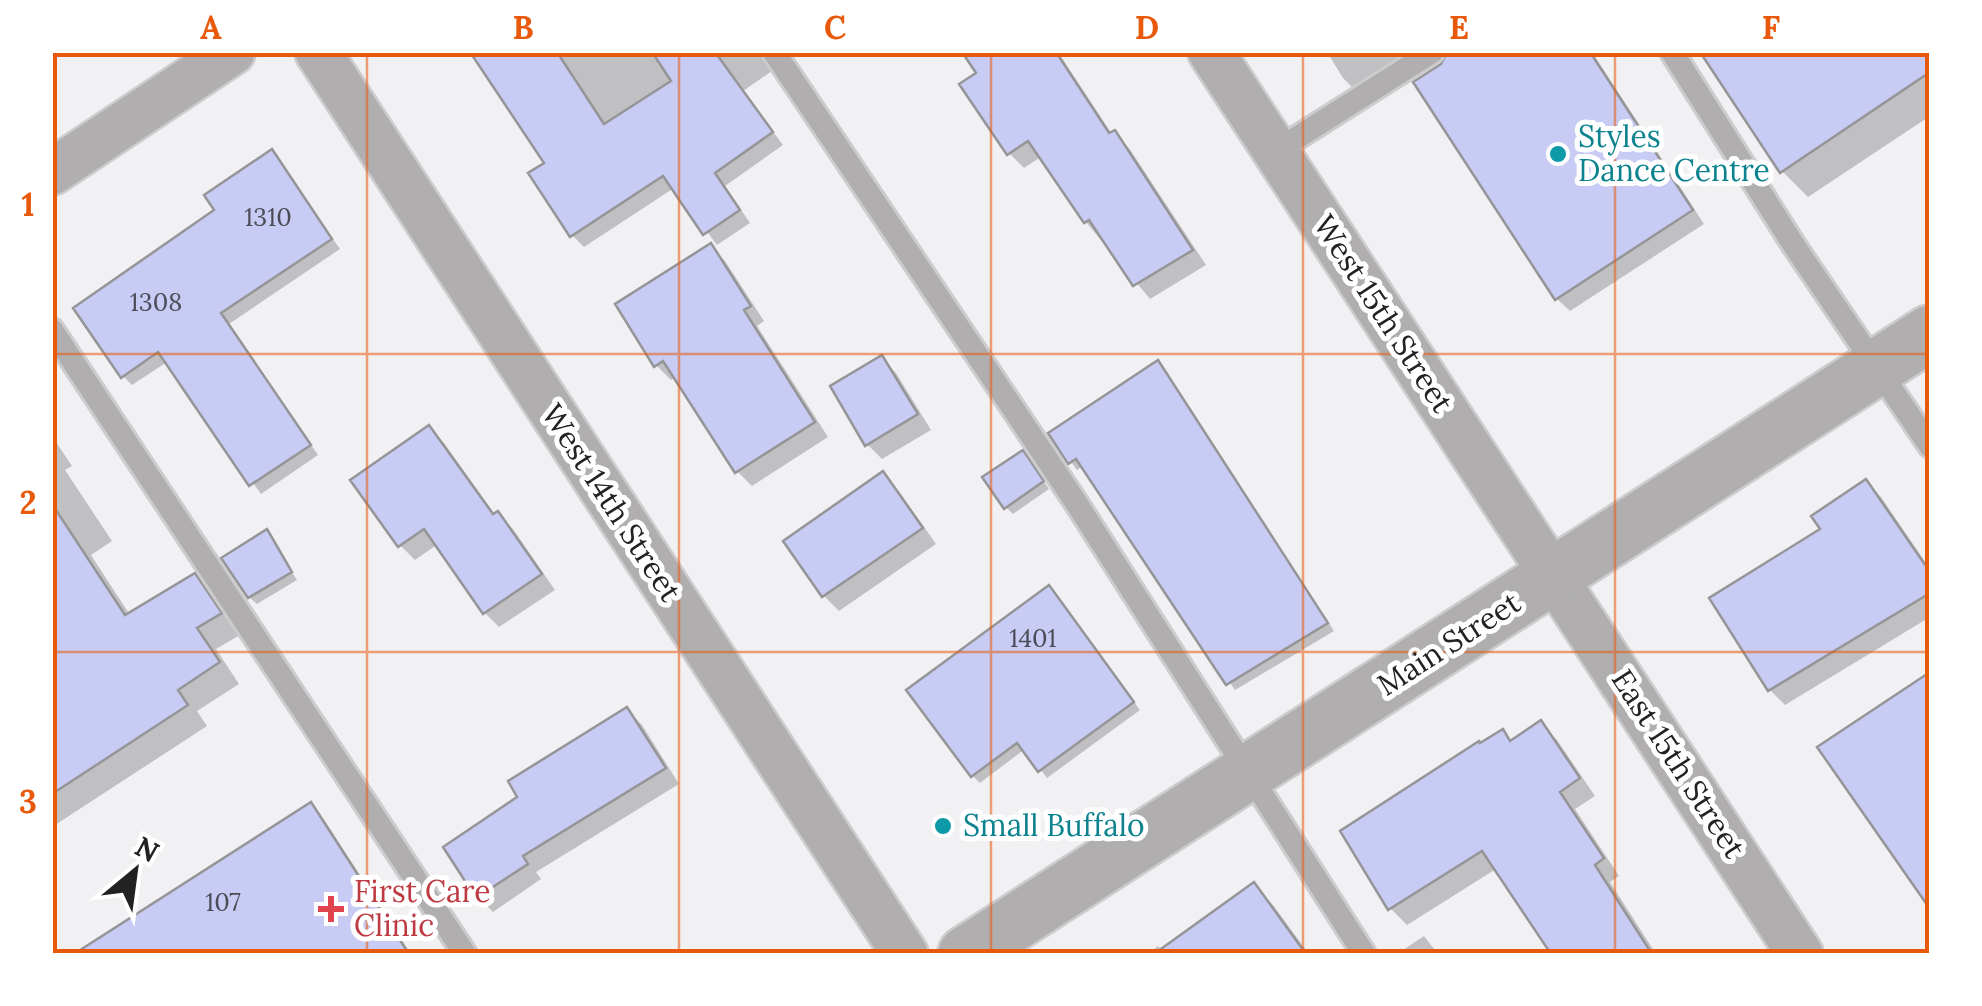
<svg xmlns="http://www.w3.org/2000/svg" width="1982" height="1006" font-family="Lora,serif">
<rect width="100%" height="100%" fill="#f1f0f3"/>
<!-- shadow -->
<path fill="#0003" d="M 473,52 L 776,52 L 771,59 L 772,71 L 743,91 L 783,145 L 725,186 L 750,223 L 717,245 L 674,188 L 584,247 L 572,235 L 547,164 Z
M 965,52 L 1058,52 L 1112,134 L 1129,148 L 1206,265 L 1150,299 L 1086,222 L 1042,156 L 1024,168 L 1009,153 L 979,74 Z
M 1327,52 L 1439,52 L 1356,91 L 1343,78 Z
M 1447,52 L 1592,52 L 1704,224 L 1570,311 L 1556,298 L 1447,61 Z
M 1930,52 L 1930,116 L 1808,197 L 1782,171 Z
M 272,152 L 340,249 L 229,324 L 318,455 L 261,494 L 167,362 L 132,385 L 123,376 L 217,211 Z
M 710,246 L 725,261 L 764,321 L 757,326 L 828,437 L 752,486 L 737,471 L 676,377 L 671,380 L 656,365 Z
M 881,358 L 896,373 L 931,430 L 882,459 L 867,444 Z
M 1165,371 L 1334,631 L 1235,690 L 1083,466 L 1077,470 L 1051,434 Z
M 429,428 L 444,443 L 496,516 L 498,514 L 513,529 L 555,590 L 499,627 L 484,612 L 438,544 L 415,560 L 400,545 Z
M 52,436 L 72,466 L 65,470 L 112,541 L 91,555 L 130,615 L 195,576 L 215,597 L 240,635 L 216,649 L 239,684 L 197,711 L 207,726 L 52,827 Z
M 1029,460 L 1049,489 L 1013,514 L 1006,507 Z
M 883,475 L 898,490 L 936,544 L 839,611 L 824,596 L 787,542 Z
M 1866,482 L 1881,497 L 1930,569 L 1930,617 L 1785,705 L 1770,690 L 1713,598 L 1824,530 Z
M 266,532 L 297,580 L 257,604 L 249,597 Z
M 1056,596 L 1140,710 L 1047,778 L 1025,749 L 980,783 L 973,776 Z
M 627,710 L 642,725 L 679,784 L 536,872 L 541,879 L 493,912 L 478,897 L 446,848 L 521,797 Z
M 1540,724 L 1557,740 L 1595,796 L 1575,809 L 1619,876 L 1610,882 L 1656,954 L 1550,954 L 1546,946 L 1548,945 L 1496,869 L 1407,925 L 1390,908 L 1502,732 L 1513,742 Z
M 311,805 L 323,818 L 411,954 L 107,954 Z
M 1253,885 L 1273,905 L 1309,954 L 1148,954 L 1158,946 L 1162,951 Z
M 1424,936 L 1438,954 L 1397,954 Z"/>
<!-- building -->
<path fill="#c8ccf4" stroke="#959598" stroke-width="2.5" d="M 470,52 L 557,52 L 604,124 L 671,81 L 652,52 L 715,52 L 773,132 L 715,173 L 740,210 L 703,235 L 663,176 L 570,237 L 528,173 L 544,163 Z
M 962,52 L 1056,52 L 1109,133 L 1115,130 L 1193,250 L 1133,286 L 1089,220 L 1084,223 L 1028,141 L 1007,155 L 959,84 L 976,73 Z
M 1447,52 L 1590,52 L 1693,210 L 1555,300 L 1413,82 L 1441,64 Z
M 1700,52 L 1930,52 L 1930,72 L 1780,173 Z
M 272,149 L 332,239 L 221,313 L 311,445 L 249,486 L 158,352 L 121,378 L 73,308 L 214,210 L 204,195 Z
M 711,243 L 751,306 L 744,310 L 815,422 L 735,473 L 663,361 L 654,367 L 615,304 Z
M 882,355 L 918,414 L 865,446 L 830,386 Z
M 1158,360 L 1328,623 L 1226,685 L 1076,459 L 1068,464 L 1048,433 Z
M 429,425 L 493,514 L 498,511 L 542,574 L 483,614 L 424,529 L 398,547 L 350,480 Z
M 1023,450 L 1044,481 L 1004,509 L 982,477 Z
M 883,471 L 923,528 L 822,597 L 783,541 Z
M 1866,479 L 1930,572 L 1930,593 L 1768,691 L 1709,598 L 1820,529 L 1811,516 Z
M 52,504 L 125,615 L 195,573 L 222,613 L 197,628 L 220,662 L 178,690 L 188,705 L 52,794 Z
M 267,529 L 292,572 L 248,598 L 221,558 Z
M 1049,585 L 1134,702 L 1038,772 L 1017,743 L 971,777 L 906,690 Z
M 1930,672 L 1930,909 L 1817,747 Z
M 627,707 L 666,768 L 523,856 L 528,864 L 476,898 L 443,847 L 517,797 L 508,781 Z
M 1541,720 L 1580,778 L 1560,792 L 1604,858 L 1595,865 L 1652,954 L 1551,954 L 1482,851 L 1388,910 L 1340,831 L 1479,741 L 1480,743 L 1503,729 L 1510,741 Z
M 311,802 L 409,954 L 74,954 Z
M 1254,882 L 1306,954 L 1154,954 Z"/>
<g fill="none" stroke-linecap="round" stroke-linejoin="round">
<defs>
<path id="service" d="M 774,52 L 1075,501 L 1364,954
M 1672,52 L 1793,244 L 1930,446
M 1276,151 L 1432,52
M 52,330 L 465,954"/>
<path id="minor" d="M 318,52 L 905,954
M 1211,52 L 1800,954
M 52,172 L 232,52"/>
<path id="tertiary" d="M 966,954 L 1930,333"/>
</defs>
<!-- service casing -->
<use href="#service" stroke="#cccbce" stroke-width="28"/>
<!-- minor casing -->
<use href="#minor" stroke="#cccbce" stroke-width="50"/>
<!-- tertiary casing -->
<use href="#tertiary" stroke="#cccbce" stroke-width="60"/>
<!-- service -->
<use href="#service" stroke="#b0aeaf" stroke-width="22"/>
<!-- minor -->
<use href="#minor" stroke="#b0aeaf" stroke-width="45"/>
<!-- tertiary -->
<use href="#tertiary" stroke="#b0aeaf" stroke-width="55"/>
</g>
<!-- grid -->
<path fill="none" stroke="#e8590c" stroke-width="2.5" stroke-opacity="0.55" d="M 367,52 L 367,954M 679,52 L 679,954M 991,52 L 991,954M 1303,52 L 1303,954M 1615,52 L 1615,954M 52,354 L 1930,354M 52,652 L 1930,652"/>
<!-- markers -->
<g fill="#0f9aa8" stroke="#fff" stroke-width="4">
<circle cx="1558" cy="154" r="10"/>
<circle cx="943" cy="826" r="10"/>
</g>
<path fill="#e0444e" stroke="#fff" stroke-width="4" d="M326 894h10v10h10v10h-10v10h-10v-10h-10v-10h10z"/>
<g text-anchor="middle" stroke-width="10" stroke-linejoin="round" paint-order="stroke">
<!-- number labels -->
<g font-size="25" fill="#4c4c57">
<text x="268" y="226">1310</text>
<text x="156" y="311">1308</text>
<text x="1033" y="647">1401</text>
<text x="223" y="911">107</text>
</g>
<!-- culture labels -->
<g font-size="30" fill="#0d838f" stroke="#fff" text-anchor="start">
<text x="1578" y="147">Styles<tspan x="1578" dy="34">Dance Centre</tspan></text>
<text x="963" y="836">Small Buffalo</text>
</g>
<!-- street labels -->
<g font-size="30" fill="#222223" stroke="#fff">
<text transform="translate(1383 314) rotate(57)" y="10">West 15th Street</text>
<text transform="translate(611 503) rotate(57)" y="10">West 14th Street</text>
<text transform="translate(1449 644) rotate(-33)" y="10">Main Street</text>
<text transform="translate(1678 764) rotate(57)" y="10">East 15th Street</text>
</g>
<!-- health labels -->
<g font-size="30" fill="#be3a42" stroke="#fff" text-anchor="start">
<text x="354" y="902">First Care<tspan x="354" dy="34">Clinic</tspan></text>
</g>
</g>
<!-- border -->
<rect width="1982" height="1006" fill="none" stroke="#ffffff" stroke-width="110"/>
<!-- north arrow -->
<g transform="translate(135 871) rotate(29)" stroke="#ffffff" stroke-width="8" paint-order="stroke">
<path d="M0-8L18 38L0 25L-18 38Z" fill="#222223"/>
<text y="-15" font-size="28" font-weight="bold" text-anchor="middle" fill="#222223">N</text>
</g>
<rect x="55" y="55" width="1872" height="896" fill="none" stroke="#e8590c" stroke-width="4"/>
<g font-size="32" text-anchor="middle" font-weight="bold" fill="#e8590c">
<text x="211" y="39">A</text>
<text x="523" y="39">B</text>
<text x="835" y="39">C</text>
<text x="1147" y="39">D</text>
<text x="1459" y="39">E</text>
<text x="1771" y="39">F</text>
<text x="28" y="216">1</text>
<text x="28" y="514">2</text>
<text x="28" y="813">3</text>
</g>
</svg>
